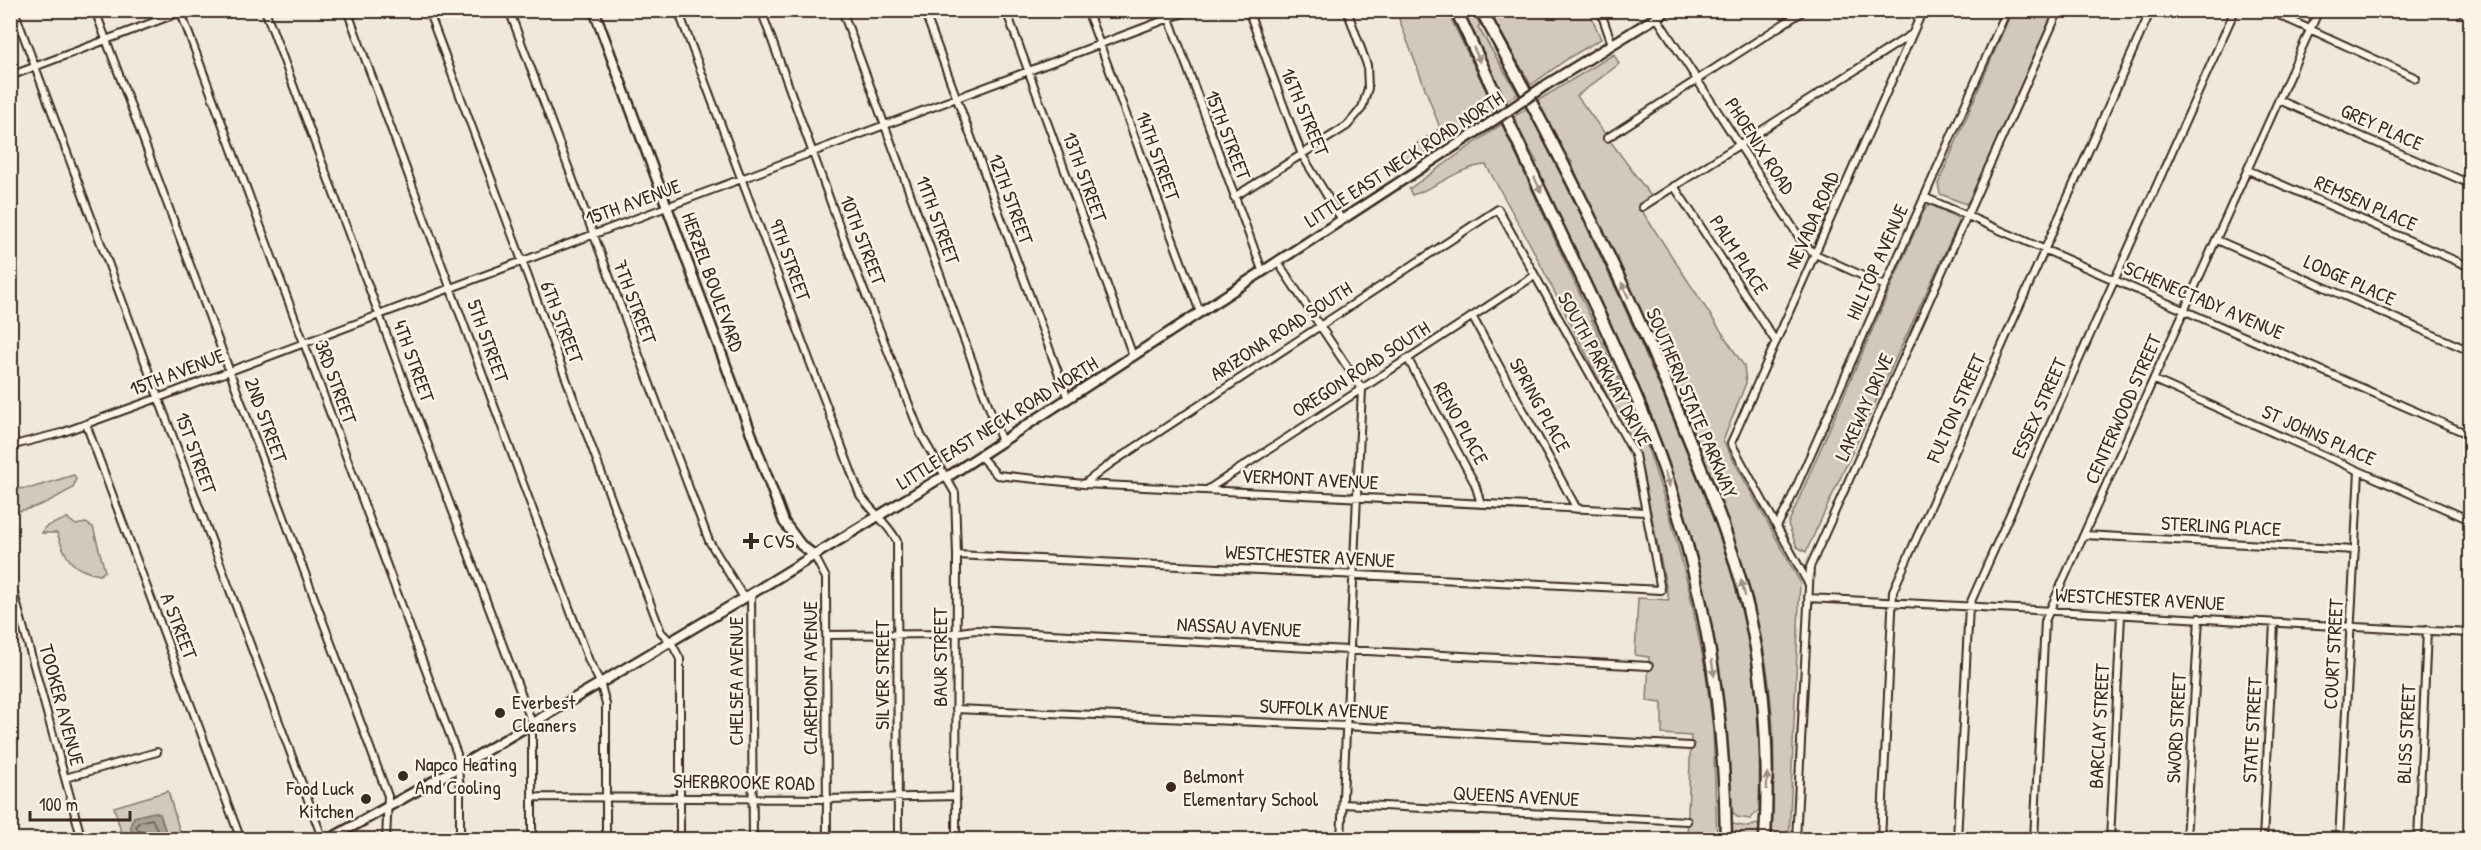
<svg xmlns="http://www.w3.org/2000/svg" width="2481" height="850" font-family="'Patrick Hand',sans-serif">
<rect width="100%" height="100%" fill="#f0e9d9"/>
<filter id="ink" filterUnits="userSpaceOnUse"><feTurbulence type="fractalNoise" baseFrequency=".0167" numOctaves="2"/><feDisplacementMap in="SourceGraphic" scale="12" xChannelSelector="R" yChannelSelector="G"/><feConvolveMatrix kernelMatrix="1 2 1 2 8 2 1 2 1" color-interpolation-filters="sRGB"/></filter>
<g filter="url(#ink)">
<!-- green -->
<path fill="#d2c9ba" stroke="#867a6c" stroke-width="1.5" d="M 1396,11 L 1447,11 L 1495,109 L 1390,174 L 1382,167 L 1440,128 Z
M 1461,11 L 1473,11 L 1480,25 L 1478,27 L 1518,94 L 1505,102 L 1483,51 L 1481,52 Z
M 1489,11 L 1557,11 L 1563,15 L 1560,11 L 1589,11 L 1601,39 L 1570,57 L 1531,85 Z
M 2012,11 L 2054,11 L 1972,197 L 1966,204 L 1940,194 L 1938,184 Z
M 1614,54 L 1619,64 L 1577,96 L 1656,203 L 1642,211 L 1744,366 L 1746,383 L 1723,441 L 1800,582 L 1789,839 L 1771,839 C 1773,794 1776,748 1771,703 C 1764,620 1735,543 1705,467 C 1665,364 1617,263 1569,164 L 1572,162 L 1565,154 L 1537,101 Z
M 1527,108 C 1584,218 1637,330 1684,445 C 1706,500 1731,557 1744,616 C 1757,680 1761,744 1759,810 L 1750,819 L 1737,817 L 1731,810 L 1722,692 L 1700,569 L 1687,522 L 1637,382 L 1534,163 L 1537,162 L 1512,118 Z
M 1502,124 L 1621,384 L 1648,449 L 1670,516 L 1689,589 L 1705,668 L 1713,729 L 1717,839 L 1687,839 L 1691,736 L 1662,734 L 1662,703 L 1647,701 L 1649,657 L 1635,655 L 1638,598 L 1669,600 L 1640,460 L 1529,242 L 1486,165 C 1460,166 1437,188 1412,195 L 1409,189 Z
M 1931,205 L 1958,218 L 1959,222 L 1806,552 L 1797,547 L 1788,524 L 1926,206 Z
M 74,475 L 76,479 L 73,488 C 52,500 35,510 11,512 L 11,489 L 31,488 Z
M 67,518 L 76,525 L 86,523 L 93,527 L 105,571 L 100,575 C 71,570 67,560 57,533 L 42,533 L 45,527 Z
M 168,791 L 182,839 L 168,839 L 160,814 L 141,837 L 148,839 L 123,839 L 114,807 Z
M 1733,824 L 1748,827 L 1757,824 L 1759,826 L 1758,839 L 1731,839 L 1731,826 Z"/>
<!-- water -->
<path fill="#aaa091" stroke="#7e7163" stroke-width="1.5" d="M 154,812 L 160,814 L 168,839 C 153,840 120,840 134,817 Z"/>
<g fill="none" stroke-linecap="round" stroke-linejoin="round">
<!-- shore -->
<path stroke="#67594c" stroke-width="1.5" d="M 147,840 L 146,833 L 138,830 L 136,826 L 139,822 L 152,819 L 162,840"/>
<defs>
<path id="street" d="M 14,10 L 323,840
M 95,10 L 388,796 L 386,840
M 180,10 L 457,754 L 460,792 L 460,840
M 265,10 L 532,723 L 532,840
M 347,10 L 589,661 L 600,682 L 606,704 L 606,840
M 428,10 L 661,632 L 671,642 L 680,659 L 680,840
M 509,10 L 709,541 L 744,598
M 678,10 L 860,495 C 872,511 888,524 897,541 L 898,840
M 761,10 L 848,250 L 921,435 L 955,493 L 957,555 L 956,840
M 842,10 L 1002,442
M 924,10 L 1068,399
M 1006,10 L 1133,356
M 1087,10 L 1200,312
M 1166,10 L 1262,270
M 1248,10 L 1302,155 L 1342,220
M 1600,10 L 1612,44
M 2268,10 L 2416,78
M 2456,10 L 2470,16
M 1657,18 L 1803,243 L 1815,254 L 1885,286
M 10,76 L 186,10
M 2279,100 L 2470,184
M 1607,138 L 1805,10
M 2248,170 L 2470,267
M 1674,186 L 1776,342
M 1234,197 L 1347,126 L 1362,108 L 1368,88 L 1367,65 L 1347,10
M 1924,197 L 2470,435
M 1642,207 L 1912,34
M 2217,240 L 2470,351
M 1277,261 L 1362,389 L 1341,840
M 1472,316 L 1577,509
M 1408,359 L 1475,484 L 1481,504
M 2154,380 L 2470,520
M 86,424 L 241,840
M 10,446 L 61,433 L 158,398 L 1191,10
M 980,456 L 997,475 L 1084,484 L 1646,512
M 1207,490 L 1534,276
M 1777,526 L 1787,508 L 2007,10
M 2085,535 L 2355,550
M 814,555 L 826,578 L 827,840
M 957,555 L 1661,590 L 1635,455 L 1498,209 L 1110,464 L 1084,484
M 10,579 L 82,840
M 1808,583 L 1731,443 L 1923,10
M 751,594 L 753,840
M 1808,598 L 2470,633
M 827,635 L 945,634 L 975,630 L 1649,666
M 956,709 L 1346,726 L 1690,746
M 65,778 L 157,752
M 532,797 L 827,799 L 956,796
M 1343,804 L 1687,821
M 1796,840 L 1810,567 L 2059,10
M 1881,840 L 1893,591 L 2151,10
M 1957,840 L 1969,606 L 2235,10
M 2034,840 L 2045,621 L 2319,10
M 2110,840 L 2121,615
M 2186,840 L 2199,618
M 2263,840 L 2274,623
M 2339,840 L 2359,471
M 2418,840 L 2427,630"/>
<path id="secondary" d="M 594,10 L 784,522 L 801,545 L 814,555
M 1546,85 L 1668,10
M 328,840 L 443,776 L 751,594 L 937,480 L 952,474 L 1484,127"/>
<path id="highway" d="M 1456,10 C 1495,93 1533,175 1572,257 C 1605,327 1639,396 1664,469 C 1705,589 1725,713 1726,840
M 1481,10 C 1555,144 1625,280 1682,422 C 1710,490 1739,559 1753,632 C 1767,701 1769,769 1765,840"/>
</defs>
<!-- street casing -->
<use href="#street" stroke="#3b2a1e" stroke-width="10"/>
<!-- secondary casing -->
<use href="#secondary" stroke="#3b2a1e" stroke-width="13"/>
<!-- highway casing -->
<use href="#highway" stroke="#3b2a1e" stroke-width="15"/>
<!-- street -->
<use href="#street" stroke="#fcf5e5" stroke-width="6"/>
<!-- secondary -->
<use href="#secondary" stroke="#fcf5e5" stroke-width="8"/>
<!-- highway -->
<use href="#highway" stroke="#fcf5e5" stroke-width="10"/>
<defs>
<path id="secondary-bridge" d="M 1484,127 L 1546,85"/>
</defs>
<!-- secondary-bridge casing -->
<use href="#secondary-bridge" stroke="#3b2a1e" stroke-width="13" stroke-linecap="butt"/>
<!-- secondary-bridge -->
<use href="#secondary-bridge" stroke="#fcf5e5" stroke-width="8"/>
</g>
<!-- one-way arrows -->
<defs><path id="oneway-solid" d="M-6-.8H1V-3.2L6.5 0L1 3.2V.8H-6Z" transform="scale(1.5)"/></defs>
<g fill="#9c9082">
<use href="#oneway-solid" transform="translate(1477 55) rotate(65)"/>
<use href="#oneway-solid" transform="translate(1538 185) rotate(65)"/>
<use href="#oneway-solid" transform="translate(1625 290) rotate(-115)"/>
<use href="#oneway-solid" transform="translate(1667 479) rotate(72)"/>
<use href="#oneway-solid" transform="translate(1743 588) rotate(-105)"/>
<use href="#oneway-solid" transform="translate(1713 668) rotate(81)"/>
<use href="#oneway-solid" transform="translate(1767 781) rotate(-89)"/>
</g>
</g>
<!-- markers -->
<g fill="#3b2a1e" stroke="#fcf5e5" stroke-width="2">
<path d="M748 532h6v6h6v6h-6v6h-6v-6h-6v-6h6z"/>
<circle cx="500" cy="713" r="6"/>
<circle cx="403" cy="776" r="6"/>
<circle cx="1171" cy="787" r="6"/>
<circle cx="366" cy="799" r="6"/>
</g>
<g text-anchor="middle" stroke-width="5" stroke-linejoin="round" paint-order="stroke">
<!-- street labels -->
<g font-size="20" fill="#3b2a1e" stroke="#fcf5e5">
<text transform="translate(1305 112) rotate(67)" y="7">16TH STREET</text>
<text transform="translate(2382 127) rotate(24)" y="7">GREY PLACE</text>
<text transform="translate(1228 135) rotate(69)" y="7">15TH STREET</text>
<text transform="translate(1760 146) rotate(57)" y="7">PHOENIX ROAD</text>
<text transform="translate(1158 156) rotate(70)" y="7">14TH STREET</text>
<text transform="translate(1404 159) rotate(-33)" y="7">LITTLE EAST NECK ROAD NORTH</text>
<text transform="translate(1085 177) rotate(70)" y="7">13TH STREET</text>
<text transform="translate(1011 199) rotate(70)" y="7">12TH STREET</text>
<text transform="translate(633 202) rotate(-20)" y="7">15TH AVENUE</text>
<text transform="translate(2366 203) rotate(24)" y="7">REMSEN PLACE</text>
<text transform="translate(938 220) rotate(70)" y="7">11TH STREET</text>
<text transform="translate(1812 220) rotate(-66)" y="7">NEVADA ROAD</text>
<text transform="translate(863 240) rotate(69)" y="7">10TH STREET</text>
<text transform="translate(1739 255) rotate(57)" y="7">PALM PLACE</text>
<text transform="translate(790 260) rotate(70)" y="7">9TH STREET</text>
<text transform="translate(1877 262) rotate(-66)" y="7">HILLTOP AVENUE</text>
<text transform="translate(2350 280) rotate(24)" y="7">LODGE PLACE</text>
<text transform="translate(713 282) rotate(70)" y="7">HERZEL BOULEVARD</text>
<text transform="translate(2204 300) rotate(23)" y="7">SCHENECTADY AVENUE</text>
<text transform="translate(635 302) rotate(69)" y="7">7TH STREET</text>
<text transform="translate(562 322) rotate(69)" y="7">6TH STREET</text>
<text transform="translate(1281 331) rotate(-33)" y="7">ARIZONA ROAD SOUTH</text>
<text transform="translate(488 341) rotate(70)" y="7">5TH STREET</text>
<text transform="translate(414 361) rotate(70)" y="7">4TH STREET</text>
<text transform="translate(1361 369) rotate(-33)" y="7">OREGON ROAD SOUTH</text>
<text transform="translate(1605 369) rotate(61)" y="7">SOUTH PARKWAY DRIVE</text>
<text transform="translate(177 372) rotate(-21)" y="7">15TH AVENUE</text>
<text transform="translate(336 382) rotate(70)" y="7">3RD STREET</text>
<text transform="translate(1692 403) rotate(67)" y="7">SOUTHERN STATE PARKWAY</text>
<text transform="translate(1540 405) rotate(61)" y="7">SPRING PLACE</text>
<text transform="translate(1864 407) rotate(-66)" y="7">LAKEWAY DRIVE</text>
<text transform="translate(1956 408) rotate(-66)" y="7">FULTON STREET</text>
<text transform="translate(2039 408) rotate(-66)" y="7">ESSEX STREET</text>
<text transform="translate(2123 409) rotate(-66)" y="7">CENTERWOOD STREET</text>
<text transform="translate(266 420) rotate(70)" y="7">2ND STREET</text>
<text transform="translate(997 423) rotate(-32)" y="7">LITTLE EAST NECK ROAD NORTH</text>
<text transform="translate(1461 423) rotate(61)" y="7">RENO PLACE</text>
<text transform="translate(2319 435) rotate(24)" y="7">ST JOHNS PLACE</text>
<text transform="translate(196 453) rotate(70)" y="7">1ST STREET</text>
<text transform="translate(1310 479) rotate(3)" y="7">VERMONT AVENUE</text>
<text transform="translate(2221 526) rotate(3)" y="7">STERLING PLACE</text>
<text transform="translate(1310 556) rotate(3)" y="7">WESTCHESTER AVENUE</text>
<text transform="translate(2140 599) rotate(3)" y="7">WESTCHESTER AVENUE</text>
<text transform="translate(179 626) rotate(69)" y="7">A STREET</text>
<text transform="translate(1239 627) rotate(3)" y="7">NASSAU AVENUE</text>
<text transform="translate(2333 654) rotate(-87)" y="7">COURT STREET</text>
<text transform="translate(940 657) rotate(-90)" y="7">BAUR STREET</text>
<text transform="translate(882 675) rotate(-90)" y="7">SILVER STREET</text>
<text transform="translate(810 678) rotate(-90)" y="7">CLAREMONT AVENUE</text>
<text transform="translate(736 681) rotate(-90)" y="7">CHELSEA AVENUE</text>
<text transform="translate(62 705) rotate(75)" y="7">TOOKER AVENUE</text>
<text transform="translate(1324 709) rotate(3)" y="7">SUFFOLK AVENUE</text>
<text transform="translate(2099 726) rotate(-87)" y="7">BARCLAY STREET</text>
<text transform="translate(2176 728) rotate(-87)" y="7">SWORD STREET</text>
<text transform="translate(2252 730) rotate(-87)" y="7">STATE STREET</text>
<text transform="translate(2406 734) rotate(-87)" y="7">BLISS STREET</text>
<text transform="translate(744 782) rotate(1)" y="7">SHERBROOKE ROAD</text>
<text transform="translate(1516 796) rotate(3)" y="7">QUEENS AVENUE</text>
</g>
<!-- poi labels -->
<g font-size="20" fill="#3b2a1e" stroke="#fcf5e5" text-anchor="start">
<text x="763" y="548">CVS</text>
<text x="512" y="709">Everbest<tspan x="512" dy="23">Cleaners</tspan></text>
<text x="415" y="771">Napco Heating<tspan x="415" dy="23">And Cooling</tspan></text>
<text x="1183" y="783">Belmont<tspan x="1183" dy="23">Elementary School</tspan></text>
<text x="354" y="795" text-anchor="end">Food Luck<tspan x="354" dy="23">Kitchen</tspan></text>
</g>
</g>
<!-- margin -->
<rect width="2481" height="850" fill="none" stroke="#fcf5e5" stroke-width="36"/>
<rect x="18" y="18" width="2445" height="814" fill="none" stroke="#3b2a1e" stroke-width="2" filter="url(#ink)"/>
<!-- scale -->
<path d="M30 811v9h100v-9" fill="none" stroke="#3b2a1e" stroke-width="3"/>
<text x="39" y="811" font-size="18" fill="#3b2a1e" stroke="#fcf5e5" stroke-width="4.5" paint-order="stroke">100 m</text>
</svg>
